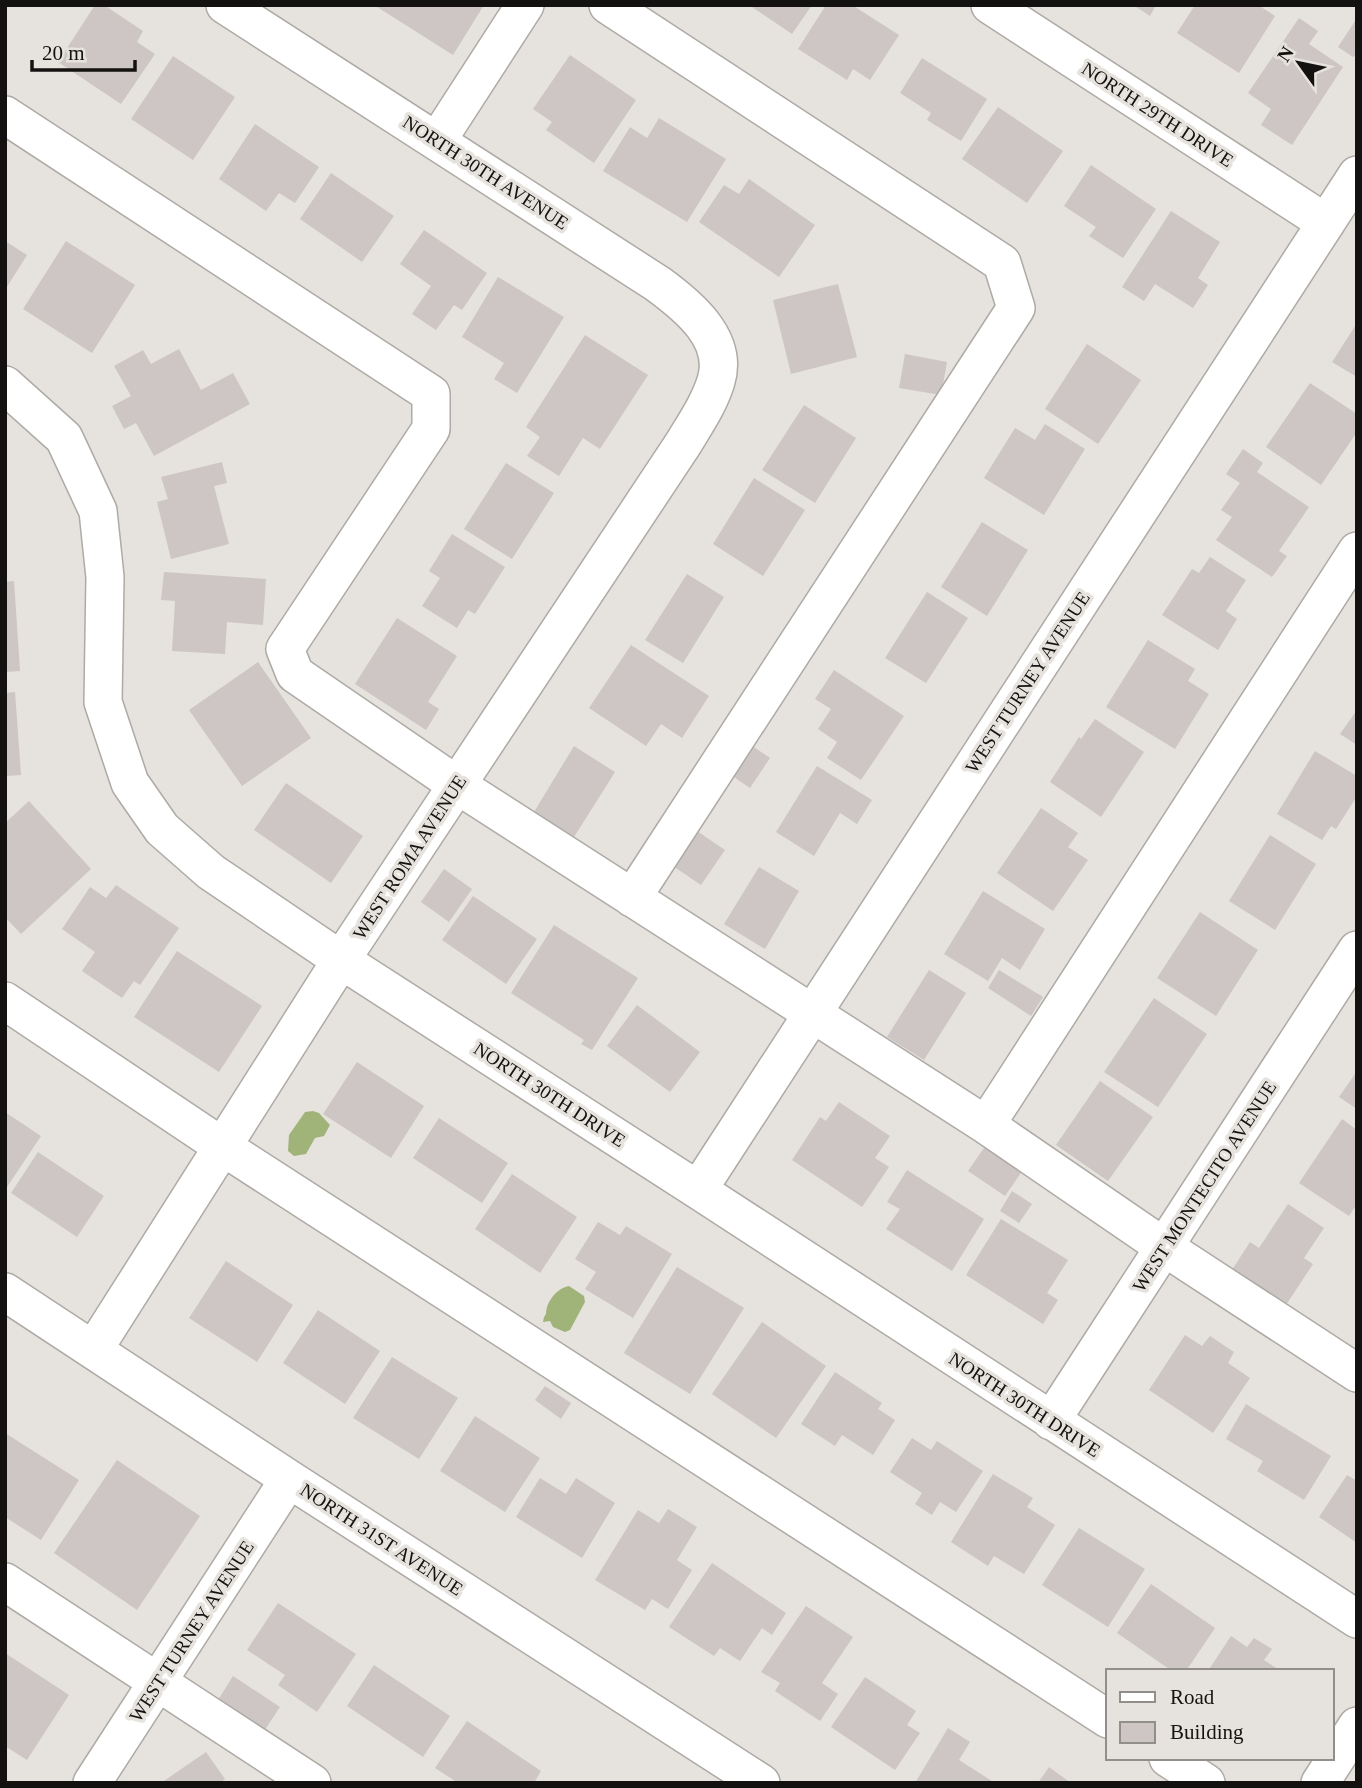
<svg xmlns="http://www.w3.org/2000/svg" width="1362" height="1788" font-family="Georgia,serif">
<rect width="100%" height="100%" fill="#e6e2dd"/>
<!-- water -->
<path fill="#a0b479" d="M 313,1111 L 319,1113 L 330,1125 L 324,1136 L 315,1138 L 306,1154 L 294,1156 L 288,1151 L 289,1135 L 305,1112 Z
M 569,1286 L 584,1296 L 585,1302 L 570,1330 L 565,1332 L 553,1327 L 550,1321 L 543,1322 L 544,1317 L 546,1314 C 546,1302 557,1288 569,1286 Z"/>
<!-- building -->
<path fill="#cdc6c4" d="M 95,5 L 104,5 L 143,31 L 137,42 L 155,54 L 121,104 L 58,62 Z
M 374,5 L 484,5 L 453,55 Z
M 749,5 L 812,5 L 792,34 Z
M 826,5 L 852,5 L 899,35 L 870,80 L 853,69 L 847,80 L 798,49 Z
M 1133,5 L 1156,5 L 1150,16 Z
M 1195,5 L 1258,5 L 1275,16 L 1239,73 L 1177,33 Z
M 1299,18 L 1318,31 L 1309,44 L 1343,67 L 1292,145 L 1261,125 L 1271,109 L 1248,93 Z
M 1357,18 L 1357,53 L 1353,57 L 1338,47 Z
M 570,55 L 636,100 L 594,163 L 546,130 L 552,122 L 533,109 Z
M 173,56 L 235,97 L 193,160 L 131,119 Z
M 922,58 L 987,99 L 961,141 L 927,120 L 931,113 L 900,93 Z
M 998,107 L 1063,151 L 1027,203 L 962,159 Z
M 659,118 L 726,159 L 687,222 L 603,171 L 630,127 L 647,138 Z
M 255,124 L 319,167 L 295,203 L 279,193 L 266,211 L 219,179 Z
M 1091,165 L 1156,209 L 1123,258 L 1089,236 L 1096,227 L 1064,206 Z
M 331,173 L 394,216 L 362,262 L 300,219 Z
M 749,179 L 815,225 L 779,277 L 699,222 L 724,185 L 739,194 Z
M 1171,211 L 1220,242 L 1198,278 L 1208,285 L 1193,308 L 1155,284 L 1144,301 L 1122,287 Z
M 424,230 L 487,273 L 462,310 L 454,305 L 436,330 L 412,314 L 431,286 L 400,264 Z
M 5,241 L 27,255 L 5,290 Z
M 66,241 L 135,285 L 92,353 L 23,309 Z
M 498,277 L 564,317 L 517,393 L 494,379 L 504,363 L 462,337 Z
M 838,284 L 857,357 L 791,374 L 773,300 Z
M 1357,323 L 1357,377 L 1332,362 Z
M 585,335 L 648,375 L 600,449 L 583,438 L 559,476 L 527,456 L 540,437 L 526,427 Z
M 1087,344 L 1141,380 L 1098,444 L 1045,409 Z
M 179,349 L 201,390 L 233,373 L 250,404 L 154,456 L 136,423 L 124,429 L 112,406 L 131,396 L 114,366 L 143,350 L 151,364 Z
M 905,354 L 947,362 L 941,395 L 899,388 Z
M 1310,383 L 1357,414 L 1357,432 L 1321,485 L 1266,447 Z
M 804,405 L 856,438 L 815,503 L 762,470 Z
M 1045,424 L 1085,449 L 1044,515 L 984,478 L 1015,428 L 1035,440 Z
M 1243,449 L 1263,463 L 1257,472 L 1309,507 L 1279,551 L 1287,556 L 1272,577 L 1216,540 L 1232,517 L 1221,510 L 1240,483 L 1226,474 Z
M 222,462 L 227,483 L 214,486 L 229,544 L 171,559 L 157,502 L 168,499 L 161,477 Z
M 506,463 L 554,493 L 512,559 L 464,529 Z
M 754,478 L 805,510 L 763,576 L 713,544 Z
M 982,522 L 1028,550 L 987,616 L 941,587 Z
M 452,534 L 505,567 L 475,614 L 468,610 L 457,628 L 422,606 L 440,578 L 429,571 Z
M 1210,557 L 1246,580 L 1226,611 L 1237,619 L 1218,650 L 1162,615 L 1192,569 L 1199,573 Z
M 164,572 L 266,579 L 263,625 L 227,622 L 225,654 L 172,651 L 175,601 L 161,600 Z
M 687,574 L 724,597 L 683,663 L 645,640 Z
M 14,581 L 20,671 L 5,672 L 5,582 Z
M 927,592 L 968,618 L 926,683 L 885,658 Z
M 397,618 L 457,656 L 428,702 L 439,709 L 426,730 L 355,684 Z
M 1148,640 L 1195,669 L 1188,681 L 1209,694 L 1175,749 L 1106,707 Z
M 631,645 L 709,696 L 682,738 L 661,724 L 646,746 L 589,708 Z
M 258,662 L 311,738 L 242,786 L 189,710 Z
M 834,670 L 904,716 L 861,780 L 827,758 L 837,742 L 818,729 L 831,709 L 815,699 Z
M 15,692 L 21,775 L 5,776 L 5,693 Z
M 1357,710 L 1357,745 L 1340,734 Z
M 1095,719 L 1144,752 L 1101,817 L 1050,782 L 1079,737 L 1081,739 Z
M 751,745 L 770,758 L 750,788 L 731,775 Z
M 574,746 L 615,772 L 574,837 L 534,812 Z
M 1315,751 L 1357,776 L 1357,796 L 1336,829 L 1331,826 L 1322,840 L 1277,814 Z
M 817,766 L 872,800 L 857,824 L 840,813 L 814,856 L 776,832 Z
M 286,783 L 363,836 L 331,883 L 254,830 Z
M 29,801 L 91,869 L 21,934 L 5,917 L 5,823 Z
M 1041,808 L 1078,833 L 1068,847 L 1088,860 L 1053,911 L 997,873 Z
M 694,829 L 725,850 L 701,885 L 670,864 Z
M 1270,835 L 1316,864 L 1275,930 L 1229,901 Z
M 759,867 L 799,891 L 765,949 L 724,924 Z
M 444,869 L 472,889 L 449,922 L 421,902 Z
M 116,885 L 179,928 L 140,985 L 134,981 L 122,998 L 82,971 L 95,952 L 62,929 L 90,887 L 106,898 Z
M 983,891 L 1045,929 L 1020,970 L 1002,958 L 988,981 L 944,954 Z
M 473,896 L 537,939 L 506,984 L 442,940 Z
M 1200,912 L 1258,950 L 1216,1016 L 1157,978 Z
M 554,925 L 638,978 L 592,1050 L 581,1044 L 584,1040 L 511,993 Z
M 177,951 L 262,1006 L 219,1072 L 134,1017 Z
M 929,970 L 966,993 L 924,1060 L 887,1037 Z
M 999,970 L 1043,997 L 1031,1016 L 988,988 Z
M 1154,998 L 1207,1034 L 1158,1107 L 1104,1072 Z
M 637,1005 L 700,1052 L 670,1092 L 607,1046 Z
M 357,1062 L 424,1106 L 391,1158 L 323,1114 Z
M 1357,1071 L 1357,1109 L 1339,1097 Z
M 1100,1081 L 1153,1117 L 1108,1181 L 1056,1145 Z
M 839,1102 L 890,1136 L 875,1158 L 889,1167 L 862,1207 L 792,1160 L 820,1117 L 826,1121 Z
M 5,1112 L 41,1136 L 5,1190 Z
M 439,1118 L 508,1163 L 482,1203 L 413,1158 Z
M 1342,1119 L 1357,1130 L 1357,1204 L 1349,1216 L 1299,1183 Z
M 988,1142 L 1025,1167 L 1005,1196 L 968,1171 Z
M 38,1152 L 104,1196 L 77,1237 L 11,1193 Z
M 907,1170 L 984,1219 L 952,1271 L 886,1229 L 900,1209 L 887,1202 Z
M 512,1174 L 577,1217 L 540,1273 L 475,1229 Z
M 1012,1191 L 1032,1204 L 1019,1223 L 1000,1211 Z
M 1288,1204 L 1324,1228 L 1304,1258 L 1313,1264 L 1284,1308 L 1230,1273 L 1250,1242 L 1259,1248 Z
M 1001,1219 L 1068,1260 L 1047,1293 L 1058,1300 L 1043,1324 L 966,1275 Z
M 598,1222 L 620,1235 L 626,1226 L 672,1254 L 633,1318 L 585,1289 L 596,1272 L 575,1259 Z
M 226,1261 L 293,1305 L 257,1362 L 189,1318 Z
M 677,1267 L 744,1308 L 690,1394 L 624,1353 Z
M 318,1310 L 380,1351 L 345,1404 L 283,1363 Z
M 762,1322 L 826,1366 L 776,1438 L 712,1394 Z
M 1185,1335 L 1202,1346 L 1210,1336 L 1234,1352 L 1228,1363 L 1250,1378 L 1213,1433 L 1149,1390 Z
M 392,1357 L 458,1398 L 419,1459 L 353,1418 Z
M 835,1372 L 882,1403 L 878,1409 L 895,1420 L 873,1455 L 842,1435 L 835,1446 L 801,1424 Z
M 545,1386 L 571,1403 L 561,1419 L 535,1400 Z
M 1246,1404 L 1331,1456 L 1304,1500 L 1257,1471 L 1263,1461 L 1226,1439 Z
M 475,1416 L 540,1458 L 505,1512 L 440,1471 Z
M 5,1433 L 79,1480 L 41,1540 L 5,1517 Z
M 912,1438 L 931,1450 L 937,1441 L 983,1471 L 956,1512 L 940,1502 L 932,1515 L 915,1504 L 922,1493 L 890,1472 Z
M 117,1460 L 200,1516 L 137,1610 L 54,1553 Z
M 993,1474 L 1033,1498 L 1027,1507 L 1055,1525 L 1024,1574 L 994,1556 L 988,1566 L 951,1542 Z
M 1347,1475 L 1357,1481 L 1357,1543 L 1319,1517 Z
M 540,1478 L 566,1494 L 576,1478 L 615,1503 L 582,1558 L 516,1517 Z
M 668,1509 L 697,1527 L 677,1560 L 692,1570 L 668,1609 L 652,1599 L 645,1610 L 595,1580 L 638,1510 L 659,1523 Z
M 1079,1528 L 1145,1569 L 1108,1627 L 1042,1585 Z
M 712,1563 L 786,1613 L 772,1635 L 762,1628 L 740,1661 L 720,1648 L 714,1656 L 669,1627 Z
M 1151,1584 L 1215,1628 L 1186,1671 L 1172,1671 L 1117,1633 Z
M 278,1603 L 356,1654 L 317,1712 L 278,1685 L 285,1675 L 247,1650 Z
M 806,1606 L 853,1637 L 822,1683 L 838,1694 L 820,1721 L 775,1691 L 780,1683 L 761,1672 Z
M 1231,1636 L 1247,1647 L 1254,1638 L 1272,1649 L 1264,1660 L 1281,1671 L 1208,1671 Z
M 5,1653 L 69,1695 L 27,1760 L 5,1746 Z
M 374,1665 L 450,1716 L 423,1757 L 347,1706 Z
M 233,1676 L 280,1707 L 264,1731 L 218,1700 Z
M 865,1677 L 916,1711 L 907,1725 L 920,1733 L 895,1770 L 831,1727 Z
M 467,1721 L 541,1771 L 534,1783 L 458,1783 L 435,1768 Z
M 948,1728 L 970,1742 L 959,1760 L 995,1783 L 915,1783 Z
M 206,1752 L 225,1779 L 220,1783 L 161,1783 Z
M 1049,1767 L 1071,1783 L 1038,1783 Z"/>
<g fill="none" stroke-linecap="round" stroke-linejoin="round">
<defs>
<path id="minor" d="M 608,5 L 1002,263 L 1016,308 L 632,898
M 990,5 L 1326,223
M 5,115 L 431,394 L 431,429 L 285,649 L 295,674 L 457,785 L 986,1125 L 1164,1247 L 1357,1373
M 437,141 L 525,5
M 5,385 L 64,438 L 98,511 L 105,577 L 103,702 L 130,783 L 162,829 L 211,872 L 341,960 L 698,1190 L 1357,1619
M 5,1001 L 223,1147 L 1108,1719
M 986,1125 L 1357,551
M 698,1190 L 1357,175
M 5,1292 L 289,1479 L 761,1783
M 94,1349 L 341,960 L 683,444 C 695,424 709,404 716,381 C 729,339 688,306 658,284 L 225,5
M 1051,1421 L 1357,950
M 5,1582 L 312,1783
M 1168,1758 L 1206,1783
M 92,1783 L 289,1479
M 1320,1783 L 1357,1726"/>
</defs>
<!-- minor casing -->
<use href="#minor" stroke="#aeaaa5" stroke-width="40"/>
<!-- minor -->
<use href="#minor" stroke="#fff" stroke-width="37"/>
</g>
<g text-anchor="middle" stroke-width="7" stroke-linejoin="round" paint-order="stroke">
<!-- street labels -->
<g font-size="19" fill="#141211" stroke="#e6e2dd">
<text transform="translate(1158 114) rotate(33)" y="7">NORTH 29TH DRIVE</text>
<text transform="translate(486 172) rotate(33)" y="7">NORTH 30TH AVENUE</text>
<text transform="translate(1027 682) rotate(-57)" y="7">WEST TURNEY AVENUE</text>
<text transform="translate(409 857) rotate(-57)" y="7">WEST ROMA AVENUE</text>
<text transform="translate(550 1094) rotate(33)" y="7">NORTH 30TH DRIVE</text>
<text transform="translate(1204 1186) rotate(-57)" y="7">WEST MONTECITO AVENUE</text>
<text transform="translate(1025 1404) rotate(33)" y="7">NORTH 30TH DRIVE</text>
<text transform="translate(382 1539) rotate(33)" y="7">NORTH 31ST AVENUE</text>
<text transform="translate(191 1631) rotate(-57)" y="7">WEST TURNEY AVENUE</text>
</g>
</g>
<!-- border -->
<rect width="1362" height="1788" fill="none" stroke="#141211" stroke-width="14"/>
<!-- legend -->
<rect x="1106" y="1669" width="228" height="91" fill="#e6e2dd" stroke="#928f8b" stroke-width="2"/>
<rect x="1120" y="1692" width="35" height="10" fill="#ffffff" stroke="#928f8b" stroke-width="2"/>
<text x="1170" y="1704" font-size="21" fill="#141211">Road</text>
<rect x="1120" y="1722" width="35" height="21" fill="#cdc6c4" stroke="#928f8b" stroke-width="2"/>
<text x="1170" y="1739" font-size="21" fill="#141211">Building</text>
<!-- north arrow -->
<g transform="translate(1299 63) rotate(303)" stroke="#e6e2dd" stroke-width="5" paint-order="stroke">
<path d="M0-5L12 26L0 18L-12 26Z" fill="#141211"/>
<text y="-10" font-size="19" font-weight="bold" text-anchor="middle" fill="#141211">N</text>
</g>
<!-- scale -->
<path d="M32 60v10h103v-10" fill="none" stroke="#141211" stroke-width="3.5"/>
<text x="42" y="60" font-size="21" fill="#141211" stroke="#e6e2dd" stroke-width="5" paint-order="stroke">20 m</text>
</svg>
